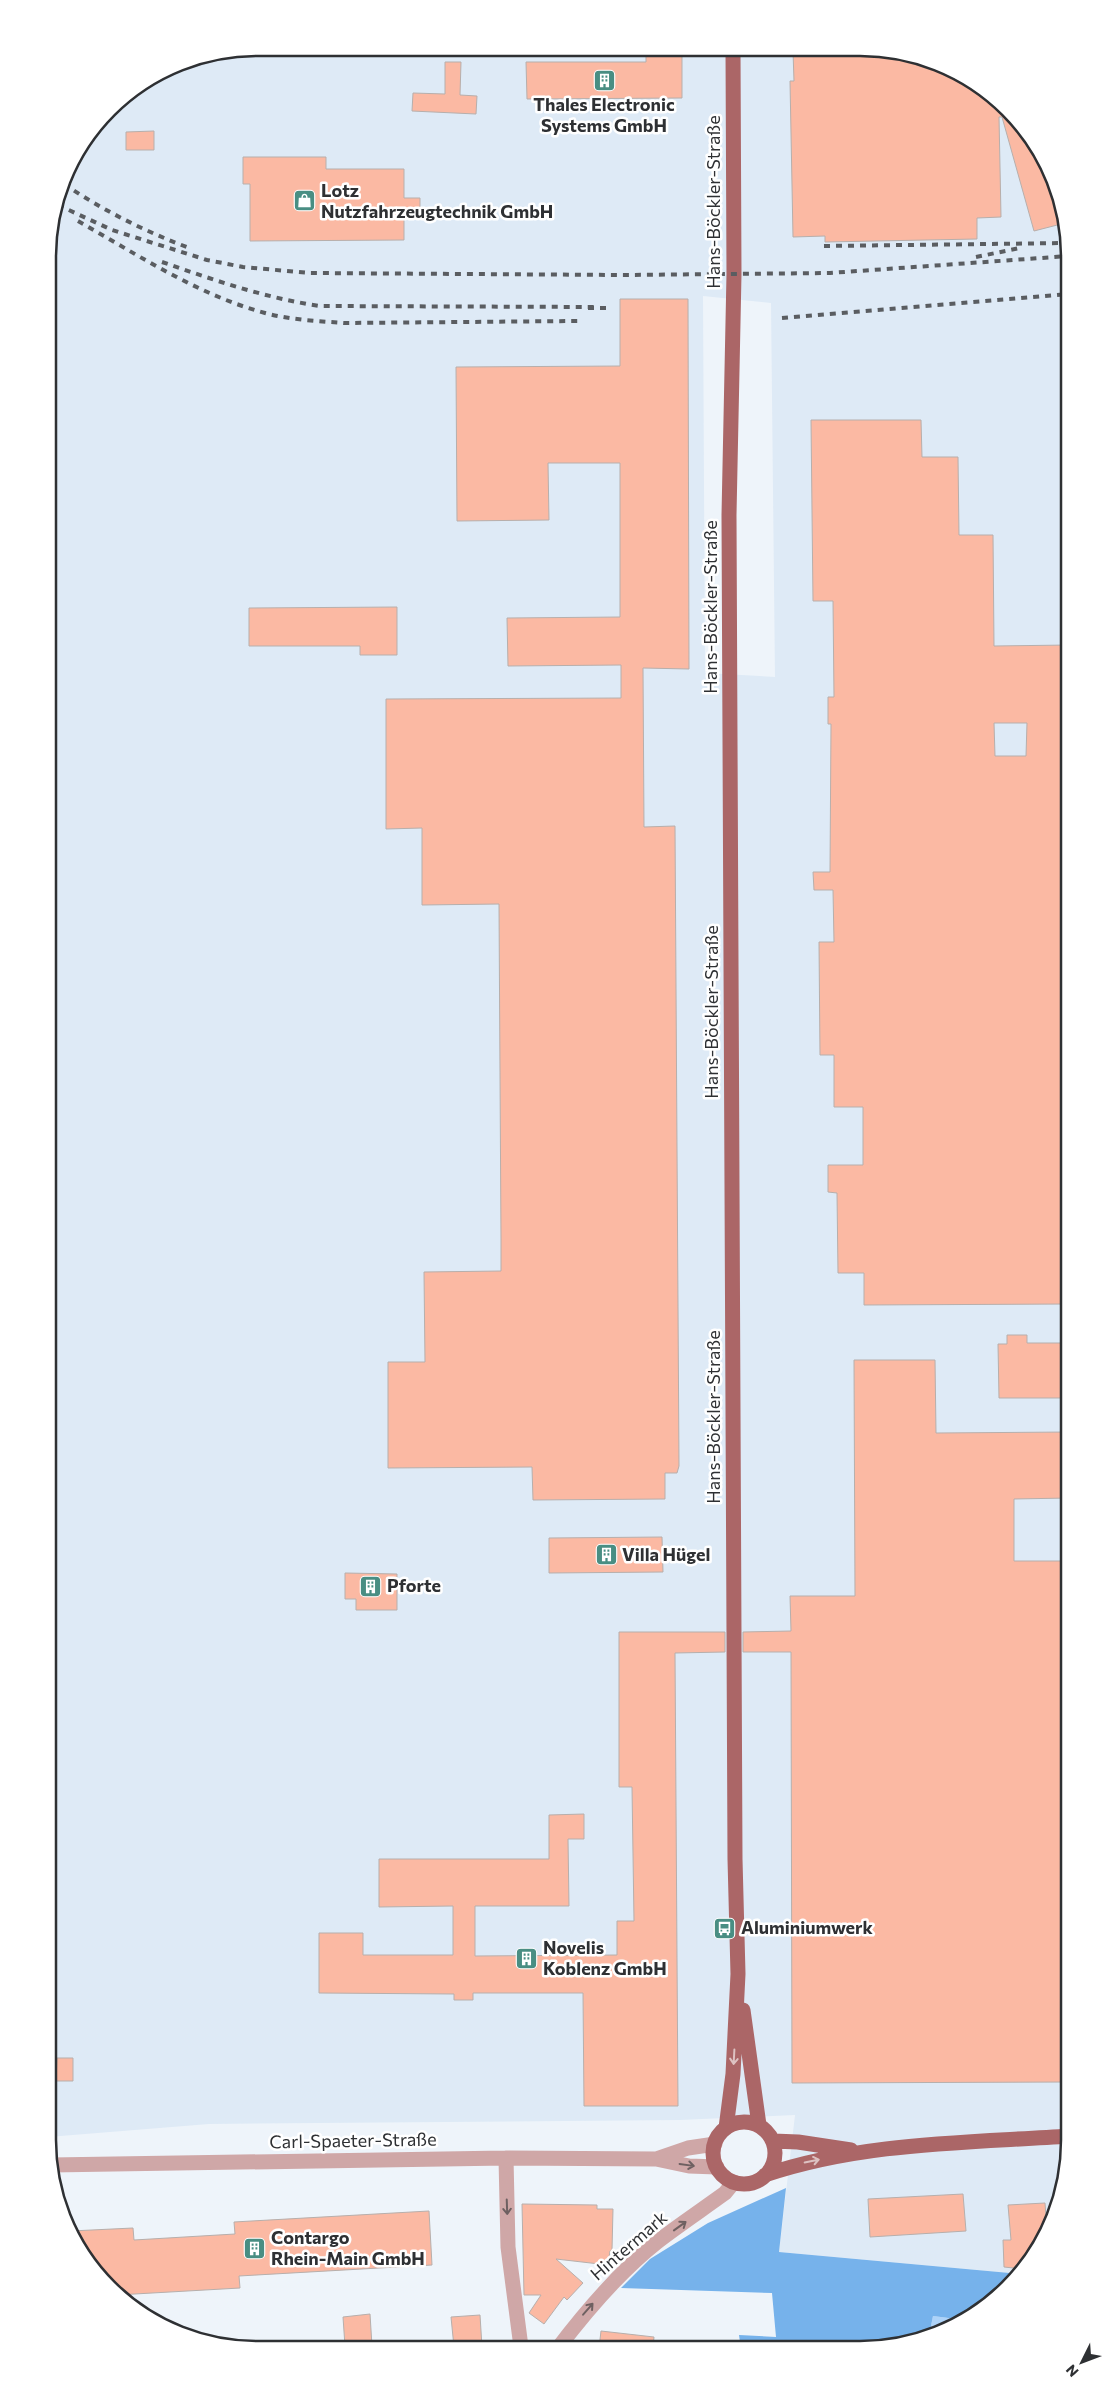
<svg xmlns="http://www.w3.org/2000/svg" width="1117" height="2397" font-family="Commissioner,sans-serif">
<rect width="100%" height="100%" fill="#eef4fa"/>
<!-- built -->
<path fill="#deeaf6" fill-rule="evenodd" d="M 257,48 L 900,51 L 953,69 L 998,100 L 1041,152 L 1062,203 L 1069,257 L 1069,2154 L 1054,2220 L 1020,2274 L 779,2252 L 795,2115 L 680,2120 L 209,2124 L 48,2137 L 48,243 L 69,165 L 119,100 L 177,63 ZM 703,296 L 771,303 L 775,677 L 705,673 Z"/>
<!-- green -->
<path fill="#aed3f8" d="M 933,2316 L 964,2320 L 929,2336 Z"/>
<!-- forest -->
<path fill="#76b2eb" d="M 786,2188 L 779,2252 L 1020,2274 L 976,2314 L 964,2320 L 933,2316 L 929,2336 C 880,2358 795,2349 741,2349 L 739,2335 L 776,2337 L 772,2293 L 621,2288 L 650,2259 L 708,2223 Z"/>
<!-- building -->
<path fill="#fbb9a3" stroke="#b7afac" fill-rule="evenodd" d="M 646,50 L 682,50 L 682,98 L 527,99 L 526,62 L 646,62 Z
M 793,51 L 900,51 L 953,69 L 998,100 L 1041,152 L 1062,203 L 1065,223 L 1034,231 L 1002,117 L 999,117 L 1001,217 L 977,218 L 977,239 L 825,242 L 825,236 L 793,237 L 790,81 L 794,81 Z
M 445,62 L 461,62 L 460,95 L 477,96 L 476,114 L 412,111 L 413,93 L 445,94 Z
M 154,131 L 154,150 L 126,150 L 126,132 Z
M 243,157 L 326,157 L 326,169 L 404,169 L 404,198 L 420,198 L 420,218 L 404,218 L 404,240 L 250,241 L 250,184 L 243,184 Z
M 620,299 L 688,299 L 689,669 L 643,668 L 644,827 L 675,826 L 679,1466 L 677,1473 L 665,1473 L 665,1499 L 533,1500 L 532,1467 L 388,1468 L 388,1362 L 425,1362 L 424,1272 L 501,1271 L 501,1240 L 499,904 L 422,905 L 422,828 L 386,829 L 386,699 L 621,698 L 621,665 L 508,666 L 507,618 L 620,617 L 620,463 L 548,463 L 549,520 L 457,521 L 456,367 L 620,366 Z
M 811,420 L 921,420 L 922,457 L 958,457 L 959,535 L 993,535 L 994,646 L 1069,645 L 1069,1304 L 864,1305 L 864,1273 L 838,1273 L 837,1193 L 828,1192 L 828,1165 L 863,1165 L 863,1107 L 834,1107 L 834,1055 L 820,1055 L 819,942 L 834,942 L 833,890 L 814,890 L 813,872 L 830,872 L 831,724 L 828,724 L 828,697 L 834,697 L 833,601 L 813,601 ZM 994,723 L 1027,723 L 1026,756 L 995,756 Z
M 397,607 L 397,655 L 360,655 L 360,646 L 249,646 L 249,608 Z
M 1007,1335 L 1027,1335 L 1027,1343 L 1069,1343 L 1069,1398 L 999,1398 L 998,1344 L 1007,1344 Z
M 854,1360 L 935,1360 L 936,1433 L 1069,1432 L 1069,1498 L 1014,1499 L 1014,1561 L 1068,1561 L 1069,2082 L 792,2083 L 791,1652 L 743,1652 L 743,1632 L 791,1631 L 790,1596 L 855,1596 Z
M 662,1537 L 663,1572 L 549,1573 L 549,1538 Z
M 345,1573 L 397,1574 L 397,1610 L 356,1610 L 356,1599 L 345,1599 Z
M 619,1632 L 725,1632 L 725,1652 L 675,1653 L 678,2106 L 584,2106 L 583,1993 L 473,1993 L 473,2000 L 454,2000 L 454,1994 L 319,1993 L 319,1933 L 363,1933 L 363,1955 L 453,1955 L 453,1906 L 379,1907 L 379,1859 L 549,1859 L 549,1815 L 584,1814 L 584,1839 L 568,1839 L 569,1906 L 475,1906 L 475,1956 L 617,1955 L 617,1921 L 634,1921 L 632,1787 L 619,1787 Z
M 57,2058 L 73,2058 L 73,2081 L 56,2081 Z
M 963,2194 L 966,2231 L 870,2237 L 868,2199 Z
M 1045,2203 L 1047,2231 L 1023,2269 L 1004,2267 L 1003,2240 L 1011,2240 L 1008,2205 Z
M 522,2204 L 597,2205 L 597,2209 L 613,2209 L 612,2250 L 610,2251 L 608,2265 L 556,2259 L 583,2283 L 567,2300 L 564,2297 L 544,2324 L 529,2313 L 541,2295 L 524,2295 Z
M 429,2211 L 432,2265 L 239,2276 L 240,2288 L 117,2295 L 83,2256 L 71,2231 L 133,2228 L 134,2240 L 235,2234 L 234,2222 Z
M 370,2314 L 372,2346 L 345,2346 L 343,2317 Z
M 480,2315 L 482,2347 L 454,2347 L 451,2317 Z
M 601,2331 L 654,2337 L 653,2348 L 599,2348 Z"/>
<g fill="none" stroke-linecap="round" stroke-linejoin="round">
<!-- minor -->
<path stroke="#cfa7a7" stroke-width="15" d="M 506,2158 L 508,2247 L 521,2347
M 656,2159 L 688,2148 L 715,2144
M 51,2165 L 506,2158 L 656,2159 L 689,2166 L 717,2167
M 558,2348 C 587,2310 619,2272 657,2242 C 679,2225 703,2209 725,2193 L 734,2182"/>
<!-- major -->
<path stroke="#ab6667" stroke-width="15" d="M 743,2010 L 759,2125
M713 2153a31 31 0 1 1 62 0a31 31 0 1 1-62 0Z
M 726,2128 L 733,2074 L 738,1974 L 735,1859 L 729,515 L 734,274 L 733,50
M 773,2141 L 798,2142 L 851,2150
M 765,2175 C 863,2142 967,2143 1069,2136"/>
<!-- rail -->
<path stroke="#5a5d61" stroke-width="4" stroke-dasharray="6 6" stroke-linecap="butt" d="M 64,184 C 104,211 146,232 192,249
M 58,205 L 112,230 L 207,260 L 243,267 L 310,273 L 624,275 L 830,273 L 1069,256
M 78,221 C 138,255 198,295 265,313 C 291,320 318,321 344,323 L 578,321
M 824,246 L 1068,243
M 976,257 L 1020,248
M 162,262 C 214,280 265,298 320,306 L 595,307
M 588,308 L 610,308
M 782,318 L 1069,294"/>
</g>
<!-- one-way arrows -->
<defs><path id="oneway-shaft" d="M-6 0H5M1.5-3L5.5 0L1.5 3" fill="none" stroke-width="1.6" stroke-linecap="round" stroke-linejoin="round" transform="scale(1.25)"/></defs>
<g stroke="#ddc2c2">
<use href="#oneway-shaft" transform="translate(734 2057) rotate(93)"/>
<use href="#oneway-shaft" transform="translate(812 2161) rotate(-12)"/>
</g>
<g stroke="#6e6061">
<use href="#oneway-shaft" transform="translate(687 2165) rotate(8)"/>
<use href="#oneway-shaft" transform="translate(507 2207) rotate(88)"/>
<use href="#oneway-shaft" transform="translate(680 2226) rotate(-36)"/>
<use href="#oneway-shaft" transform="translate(588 2309) rotate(-49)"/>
</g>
<!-- icons -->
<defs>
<symbol id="building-square" viewBox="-11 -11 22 22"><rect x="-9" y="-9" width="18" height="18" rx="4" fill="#498e83" stroke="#fff"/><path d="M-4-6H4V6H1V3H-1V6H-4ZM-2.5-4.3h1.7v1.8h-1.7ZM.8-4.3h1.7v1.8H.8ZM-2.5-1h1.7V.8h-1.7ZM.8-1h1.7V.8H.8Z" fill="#fff"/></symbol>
<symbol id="shop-square" viewBox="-11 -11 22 22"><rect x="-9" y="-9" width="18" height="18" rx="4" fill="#498e83" stroke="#fff"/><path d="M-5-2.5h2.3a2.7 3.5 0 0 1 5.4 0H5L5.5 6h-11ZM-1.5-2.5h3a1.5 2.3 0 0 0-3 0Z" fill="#fff"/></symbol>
<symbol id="bus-square" viewBox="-11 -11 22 22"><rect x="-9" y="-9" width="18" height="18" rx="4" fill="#498e83" stroke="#fff"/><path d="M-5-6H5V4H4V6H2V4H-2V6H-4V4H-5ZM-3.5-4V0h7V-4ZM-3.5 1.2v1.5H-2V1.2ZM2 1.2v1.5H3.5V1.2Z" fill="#fff"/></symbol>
</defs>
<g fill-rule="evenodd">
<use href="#building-square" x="592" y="68" width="25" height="25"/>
<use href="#shop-square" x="292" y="188" width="25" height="25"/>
<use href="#building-square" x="594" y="1542" width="25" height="25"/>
<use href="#building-square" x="358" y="1574" width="25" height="25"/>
<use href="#bus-square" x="712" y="1916" width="25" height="25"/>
<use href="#building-square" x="514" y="1946" width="25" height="25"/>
<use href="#building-square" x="242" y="2236" width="25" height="25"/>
</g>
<g text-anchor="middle" stroke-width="5" stroke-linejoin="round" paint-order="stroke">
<!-- poi labels -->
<g font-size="18" font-weight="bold" fill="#2e3033" stroke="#fff" text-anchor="start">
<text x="604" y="111" text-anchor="middle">Thales Electronic<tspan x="604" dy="21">Systems GmbH</tspan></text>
<text x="321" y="197">Lotz<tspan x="321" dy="21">Nutzfahrzeugtechnik GmbH</tspan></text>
<text x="622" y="1561">Villa Hügel</text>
<text x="387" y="1592">Pforte</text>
<text x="741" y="1934">Aluminiumwerk</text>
<text x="543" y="1954">Novelis<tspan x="543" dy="21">Koblenz GmbH</tspan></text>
<text x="271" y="2244">Contargo<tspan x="271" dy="21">Rhein-Main GmbH</tspan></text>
</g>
<!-- street labels -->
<g font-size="18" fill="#2e3033" stroke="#fff">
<text transform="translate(714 202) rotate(-90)" y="6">Hans-Böckler-Straße</text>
<text transform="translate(711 607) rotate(-90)" y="6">Hans-Böckler-Straße</text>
<text transform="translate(712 1012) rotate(-90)" y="6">Hans-Böckler-Straße</text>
<text transform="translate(714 1417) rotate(-90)" y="6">Hans-Böckler-Straße</text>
<text transform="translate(353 2141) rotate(-1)" y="6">Carl-Spaeter-Straße</text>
<text transform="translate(629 2246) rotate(-41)" y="6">Hintermark</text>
</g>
</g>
<!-- crop -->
<path d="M0 0H1117V2397H0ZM257 56H860A201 201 0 0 1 1061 257V2140A201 201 0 0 1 860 2341H257A201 201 0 0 1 56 2140V257A201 201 0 0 1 257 56Z" fill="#fff" fill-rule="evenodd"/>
<path fill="none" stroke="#2e3033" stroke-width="2.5" d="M257 56H860A201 201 0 0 1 1061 257V2140A201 201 0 0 1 860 2341H257A201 201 0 0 1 56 2140V257A201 201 0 0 1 257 56Z"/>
<!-- north arrow -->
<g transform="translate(1082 2362) rotate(228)" stroke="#ffffff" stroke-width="4" paint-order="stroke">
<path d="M0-4L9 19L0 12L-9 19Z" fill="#2e3033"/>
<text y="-8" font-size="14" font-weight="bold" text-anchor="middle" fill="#2e3033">N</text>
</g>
</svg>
